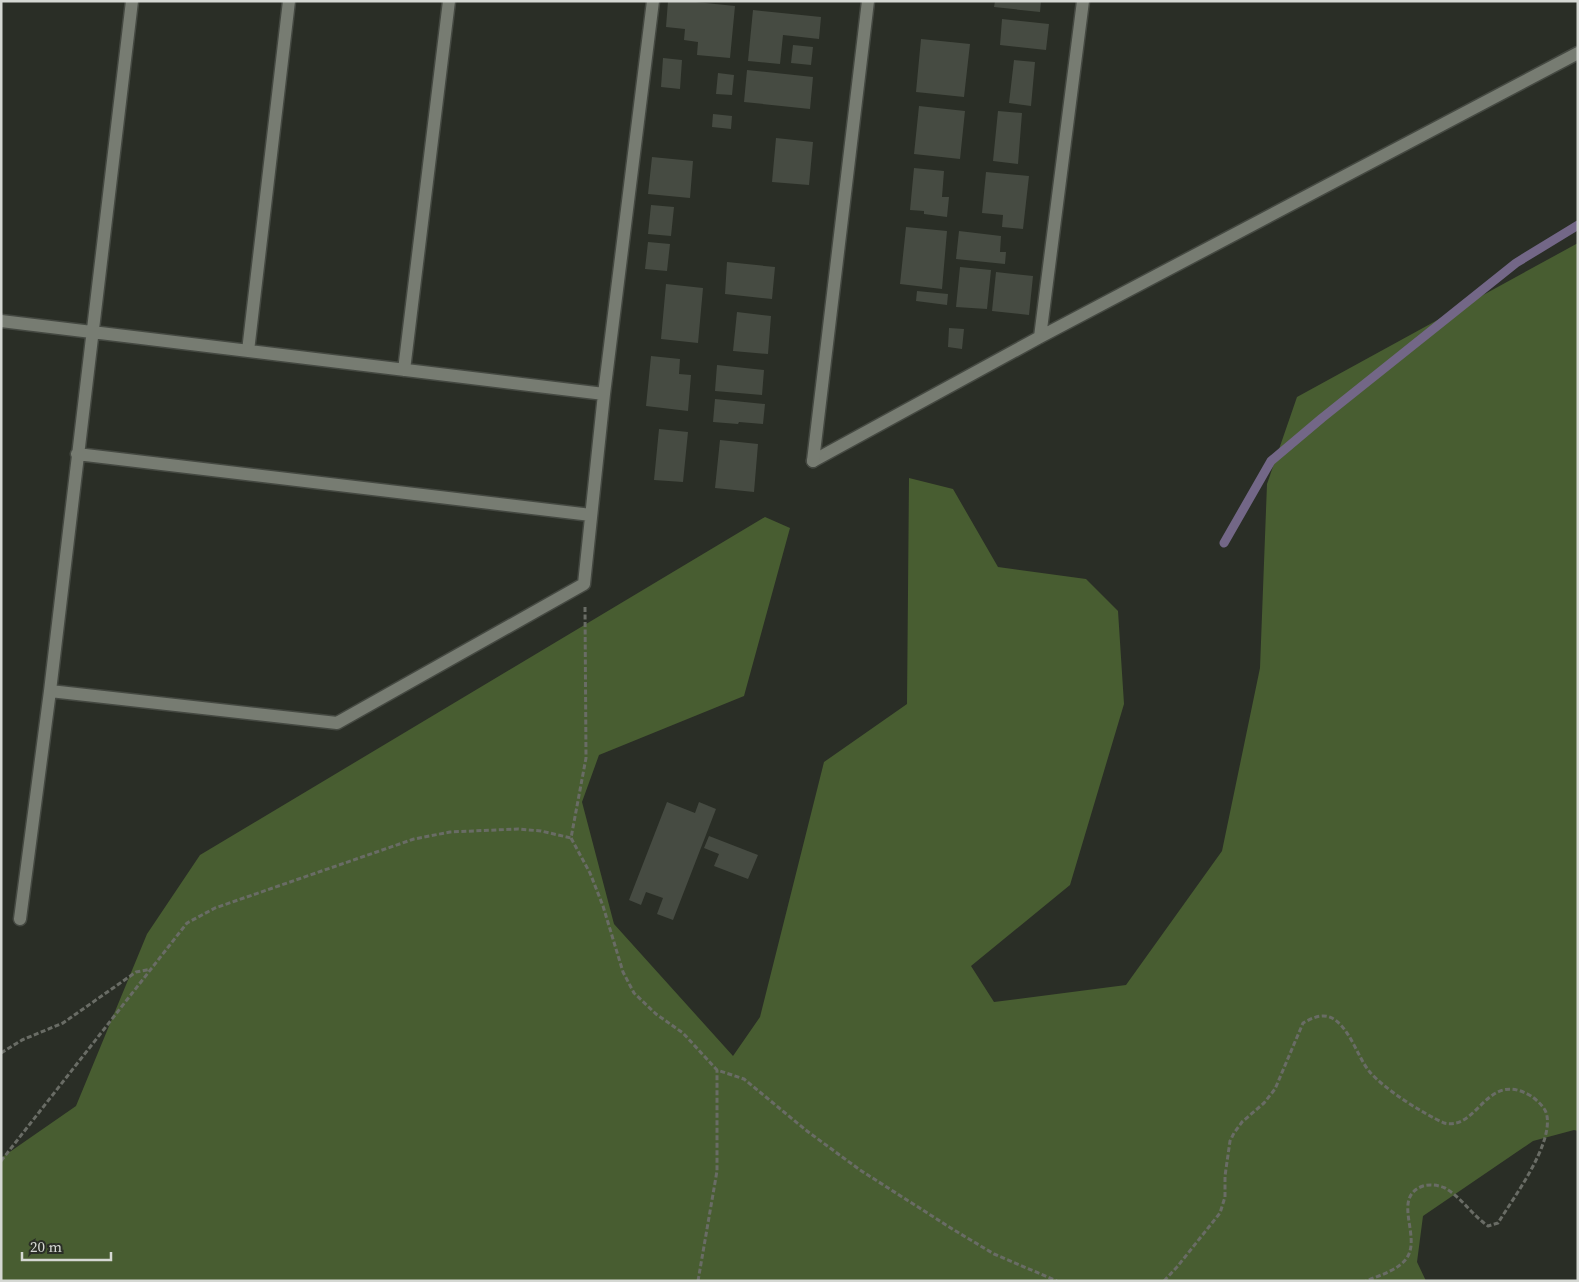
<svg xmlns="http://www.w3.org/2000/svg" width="1579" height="1282" font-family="'Source Serif 4',serif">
<rect width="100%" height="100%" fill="#2a2e26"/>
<!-- green -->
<path fill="#485d31" d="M 1578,243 L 1578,1131 L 1574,1130 L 1533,1141 L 1423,1216 L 1417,1262 L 1426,1281 L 1,1281 L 1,1158 L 76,1106 L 147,934 L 200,855 L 765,517 L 790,528 L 744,696 L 599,755 L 582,802 L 614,924 L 733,1056 L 760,1017 L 824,762 L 907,704 L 909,478 L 953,489 L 998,567 L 1086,579 L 1118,611 L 1124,704 L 1070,885 L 971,966 L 994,1002 L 1126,985 L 1222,851 L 1260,668 L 1267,484 L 1297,397 Z"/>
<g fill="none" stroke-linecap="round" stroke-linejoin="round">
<!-- stream -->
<path stroke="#736787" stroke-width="9" d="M 1224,543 L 1271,461 L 1322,418 L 1516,263 L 1578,225"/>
</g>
<!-- building -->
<path fill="#464b42" d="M 668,1 L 686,1 L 735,6 L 730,58 L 697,55 L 698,42 L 684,40 L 685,29 L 666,27 Z
M 995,1 L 1041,1 L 1040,12 L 994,7 Z
M 753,10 L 821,17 L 819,39 L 783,35 L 780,64 L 748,61 Z
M 1002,19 L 1049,24 L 1046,50 L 1000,45 Z
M 921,39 L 970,44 L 964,97 L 916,92 Z
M 793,45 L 813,47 L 811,65 L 791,63 Z
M 663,58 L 682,60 L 680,89 L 661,87 Z
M 1014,60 L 1035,62 L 1031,106 L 1009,103 Z
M 747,70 L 813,77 L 810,109 L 744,102 Z
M 718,73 L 734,75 L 732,95 L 716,94 Z
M 919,106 L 965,111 L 960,159 L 914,154 Z
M 998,111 L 1022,113 L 1018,164 L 993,161 Z
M 713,114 L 732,116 L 731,129 L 712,127 Z
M 776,138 L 813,142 L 809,185 L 772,182 Z
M 652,157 L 693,161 L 690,198 L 648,194 Z
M 914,168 L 944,171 L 942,197 L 949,197 L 947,217 L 924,214 L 924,211 L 910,210 Z
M 986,172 L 1029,176 L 1023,229 L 1002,227 L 1003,215 L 982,213 Z
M 651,205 L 674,207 L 671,236 L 648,234 Z
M 906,227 L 947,231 L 942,289 L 900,284 Z
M 959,231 L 1001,236 L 1000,252 L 1006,252 L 1005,264 L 956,259 Z
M 648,242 L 670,244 L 667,271 L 645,269 Z
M 727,262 L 775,267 L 772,299 L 725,294 Z
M 960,267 L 991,270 L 987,309 L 956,307 Z
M 996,272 L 1033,276 L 1029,315 L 992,311 Z
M 666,284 L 703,288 L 698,343 L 661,339 Z
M 917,291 L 948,294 L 947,305 L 916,301 Z
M 737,312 L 771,316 L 768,354 L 733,351 Z
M 949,328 L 964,329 L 962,349 L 948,347 Z
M 651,356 L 680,359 L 679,374 L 691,375 L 688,411 L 646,406 Z
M 717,365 L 764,370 L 762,395 L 715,391 Z
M 715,399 L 765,404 L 763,424 L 739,422 L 738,424 L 713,422 Z
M 659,429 L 688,432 L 683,482 L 654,480 Z
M 720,440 L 758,444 L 754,492 L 715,488 Z
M 667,802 L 695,813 L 699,802 L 716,809 L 673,920 L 657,914 L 663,898 L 646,892 L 641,905 L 629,900 Z
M 709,836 L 758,855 L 748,879 L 714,866 L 719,854 L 704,848 Z"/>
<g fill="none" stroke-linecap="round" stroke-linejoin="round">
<defs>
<path id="minor" d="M 1,321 L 604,394
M 1040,337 L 1083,1
M 248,351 L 289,1
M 404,370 L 449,1
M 77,454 L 591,515
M 813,461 L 1040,337 L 1578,53
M 50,691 L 337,723 L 584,584 L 604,394 L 653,1
M 20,919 L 50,691 L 132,1"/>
<path id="tertiary" d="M 813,461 L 868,1"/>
</defs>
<!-- minor casing -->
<use href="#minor" stroke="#454942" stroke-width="15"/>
<!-- tertiary casing -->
<use href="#tertiary" stroke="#454942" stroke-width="15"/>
<!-- path -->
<path stroke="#696c65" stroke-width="3" stroke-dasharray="5 2.5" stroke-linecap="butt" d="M 585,607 L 586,758 L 571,838 L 590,873 L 603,906 L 623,972 L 634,993 L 656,1014 L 683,1033 L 717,1070 L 744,1079 L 807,1131 L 860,1170 L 954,1230 L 994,1254 L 1057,1281
M 1,1053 L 22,1040 L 63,1023 L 136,972 L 152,969
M 1,1161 L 187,923 L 215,908 L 414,839 L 450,832 L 518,829 L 541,831 L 571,838
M 698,1281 L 717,1171 L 717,1070
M 1164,1281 L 1177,1267 L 1220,1213 L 1225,1197 L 1225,1176 L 1230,1141 L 1234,1133 L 1242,1122 L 1264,1103 L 1275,1089 L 1303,1023 C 1312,1018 1322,1013 1332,1018 C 1350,1028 1357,1056 1369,1071 C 1384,1089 1422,1113 1444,1123 C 1479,1131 1486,1069 1531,1096 C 1537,1100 1546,1108 1547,1116 C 1552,1146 1514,1197 1498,1223 L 1488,1226 C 1472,1215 1461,1197 1445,1188 C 1438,1185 1430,1184 1423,1186 C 1392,1197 1420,1234 1408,1256 C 1400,1270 1380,1275 1366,1281"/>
<!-- minor -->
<use href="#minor" stroke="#777c72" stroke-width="12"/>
<!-- tertiary -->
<use href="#tertiary" stroke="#777c72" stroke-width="12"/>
</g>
<!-- border -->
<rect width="1579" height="1282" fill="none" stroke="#d5d8d3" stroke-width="5"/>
<!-- scale -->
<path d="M22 1252v8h89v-8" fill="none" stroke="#d5d8d3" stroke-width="2.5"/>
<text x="30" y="1252" font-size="15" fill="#d5d8d3" stroke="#2a2e26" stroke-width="4" paint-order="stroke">20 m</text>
</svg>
